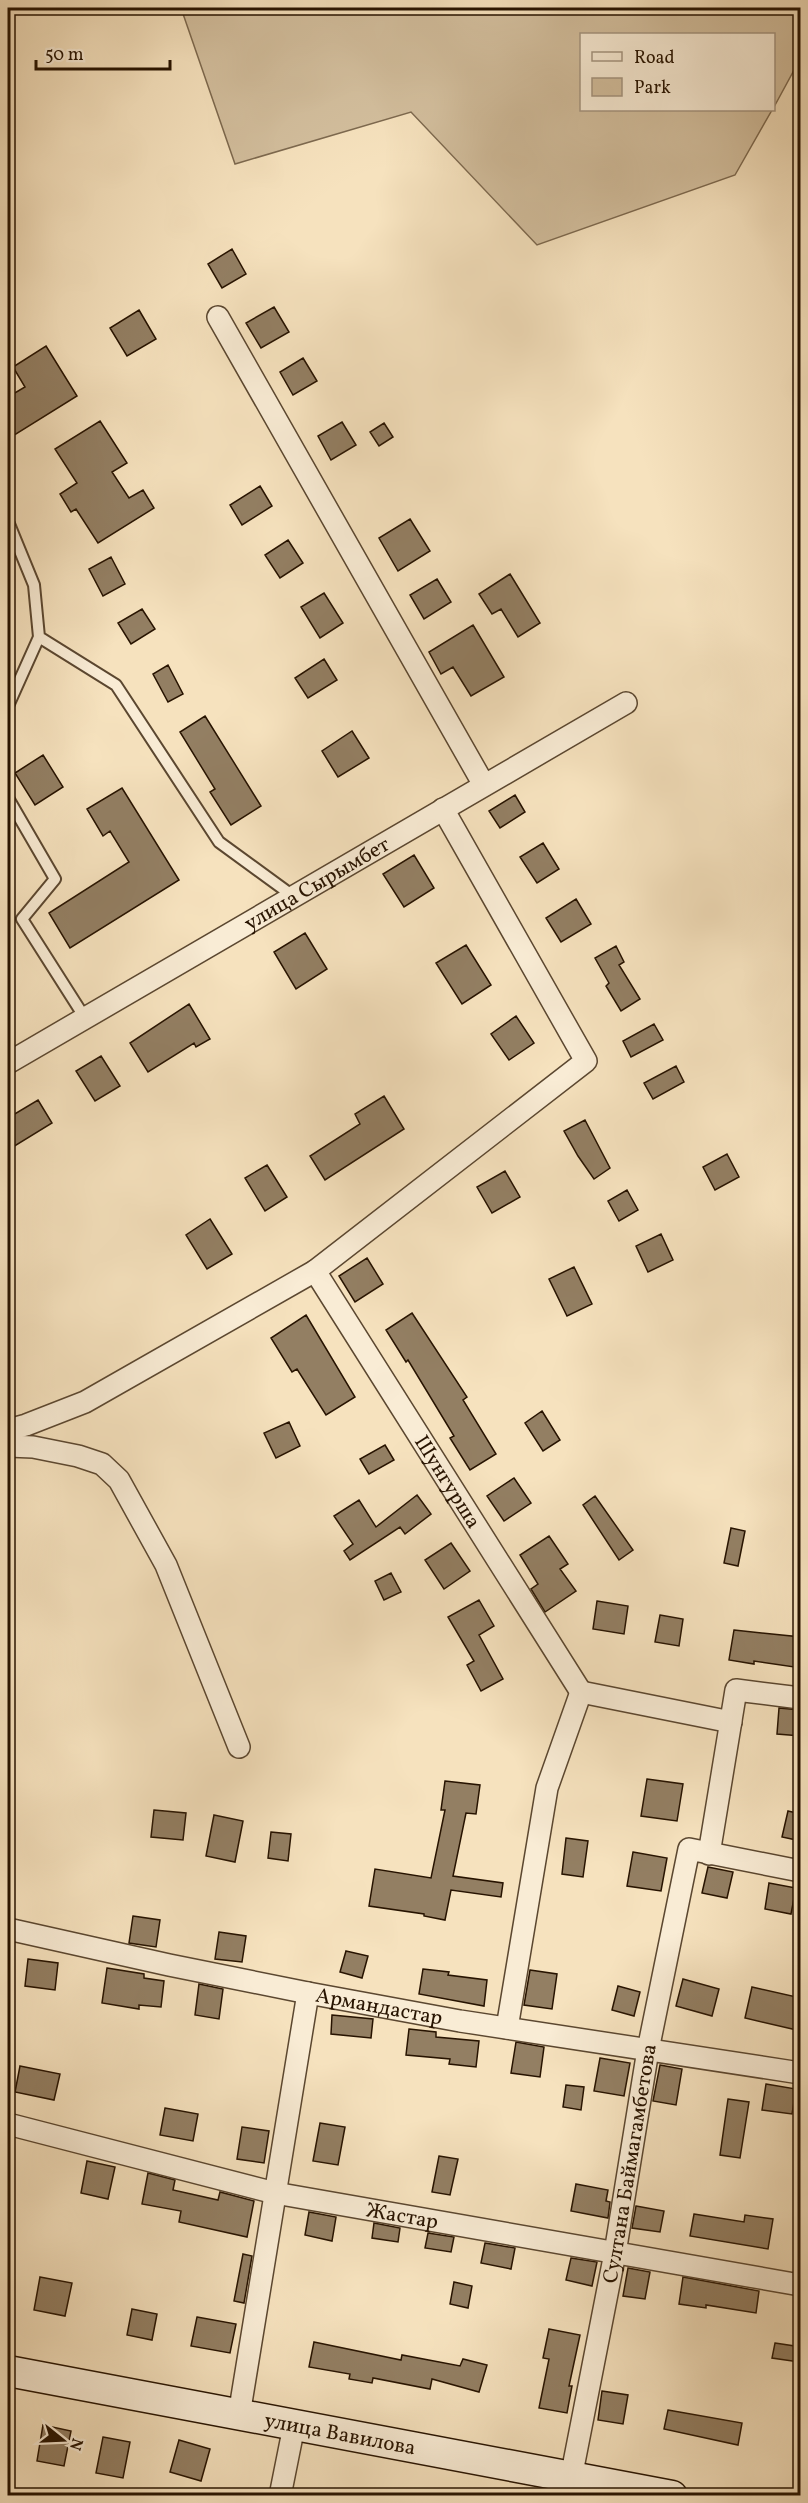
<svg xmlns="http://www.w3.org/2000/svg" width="808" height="2503" font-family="Vollkorn,serif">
<rect width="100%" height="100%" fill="#f6e2be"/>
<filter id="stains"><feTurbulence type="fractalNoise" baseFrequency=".00333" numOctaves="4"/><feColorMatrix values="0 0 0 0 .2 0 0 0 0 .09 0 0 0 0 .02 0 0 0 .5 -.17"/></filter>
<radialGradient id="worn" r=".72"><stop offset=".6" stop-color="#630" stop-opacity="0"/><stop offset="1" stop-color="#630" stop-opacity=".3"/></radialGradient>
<!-- green -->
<path fill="#d3bf9e" stroke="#7d694f" stroke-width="1.5" d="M 181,8 L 800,8 L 800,59 L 774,107 L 774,34 L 582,34 L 582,110 L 772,110 L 735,175 L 537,245 L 411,112 L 235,164 Z"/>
<!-- building -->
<path fill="#937f63" stroke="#271300" stroke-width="1.5" d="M 232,249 L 246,274 L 222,288 L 208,264 Z
M 274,307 L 289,332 L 261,348 L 246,323 Z
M 139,310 L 156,339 L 127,356 L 110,328 Z
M 46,346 L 77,396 L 8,439 L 8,397 L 25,387 L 13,367 Z
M 303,358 L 317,381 L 293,395 L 280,372 Z
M 100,421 L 127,463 L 112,472 L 129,498 L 143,490 L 154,508 L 98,543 L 76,509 L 71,512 L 60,494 L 77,483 L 55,449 Z
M 342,422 L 356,445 L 331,460 L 318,436 Z
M 384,423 L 393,437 L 379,446 L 370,432 Z
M 260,486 L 272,506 L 242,525 L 230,505 Z
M 410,519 L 430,551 L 398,571 L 379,538 Z
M 288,540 L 303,563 L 280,578 L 265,555 Z
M 111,557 L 125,584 L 103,596 L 89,569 Z
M 510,574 L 540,623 L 518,637 L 501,609 L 492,614 L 479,594 Z
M 437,579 L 451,602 L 424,619 L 410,595 Z
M 324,593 L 343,623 L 320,638 L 301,607 Z
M 142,609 L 155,629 L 131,644 L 118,623 Z
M 473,625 L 504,677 L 471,696 L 453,667 L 441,674 L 429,652 Z
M 324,659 L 337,680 L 308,698 L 295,678 Z
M 168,665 L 183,694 L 168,702 L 153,674 Z
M 205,716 L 261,806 L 231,825 L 210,792 L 215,789 L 180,732 Z
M 352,731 L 369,758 L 338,777 L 322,751 Z
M 43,755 L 63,787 L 35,805 L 15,773 Z
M 122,788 L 179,880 L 70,948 L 49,913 L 129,862 L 110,831 L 103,836 L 87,809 Z
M 515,795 L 525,812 L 500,828 L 489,811 Z
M 543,843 L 559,869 L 537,883 L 520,857 Z
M 414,855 L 434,888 L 404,907 L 383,874 Z
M 576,899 L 591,924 L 561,942 L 546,918 Z
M 305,933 L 327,969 L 296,989 L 274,952 Z
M 466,945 L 491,985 L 462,1004 L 436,963 Z
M 616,946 L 624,962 L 619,965 L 640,999 L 621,1011 L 606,986 L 609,983 L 595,958 Z
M 189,1004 L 210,1039 L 196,1047 L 194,1043 L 148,1072 L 130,1043 Z
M 516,1016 L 534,1043 L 509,1060 L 491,1034 Z
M 654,1024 L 663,1040 L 631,1057 L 623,1041 Z
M 101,1056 L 120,1086 L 95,1101 L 76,1071 Z
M 676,1066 L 684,1082 L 653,1099 L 644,1083 Z
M 384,1096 L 404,1129 L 325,1180 L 310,1156 L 360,1124 L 355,1114 Z
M 38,1100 L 52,1123 L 13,1147 L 8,1138 L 8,1118 Z
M 585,1120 L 610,1168 L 594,1179 L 578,1156 L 564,1131 Z
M 727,1154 L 739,1177 L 715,1190 L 703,1167 Z
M 267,1165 L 287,1197 L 265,1211 L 245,1178 Z
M 505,1171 L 520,1197 L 492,1213 L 477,1187 Z
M 627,1190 L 638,1210 L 619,1221 L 608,1201 Z
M 210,1219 L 232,1254 L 207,1269 L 186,1235 Z
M 661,1234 L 673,1260 L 648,1272 L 636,1246 Z
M 367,1258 L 383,1284 L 355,1302 L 339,1276 Z
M 574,1267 L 592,1304 L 567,1316 L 549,1279 Z
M 412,1313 L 467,1397 L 463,1400 L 496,1454 L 470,1470 L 450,1438 L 454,1436 L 408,1360 L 406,1362 L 386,1330 Z
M 306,1315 L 355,1397 L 326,1415 L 297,1369 L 292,1372 L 271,1338 Z
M 542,1411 L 560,1440 L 543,1451 L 525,1423 Z
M 289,1422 L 300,1446 L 276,1458 L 264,1433 Z
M 385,1445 L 394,1460 L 369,1474 L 360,1459 Z
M 514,1478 L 531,1503 L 504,1521 L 487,1496 Z
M 417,1495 L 431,1514 L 405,1534 L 400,1527 L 350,1560 L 344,1551 L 353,1544 L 334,1516 L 359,1500 L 376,1527 Z
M 595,1496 L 633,1550 L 619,1560 L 583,1505 Z
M 731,1528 L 745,1531 L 738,1566 L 724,1563 Z
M 549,1536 L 568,1564 L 560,1569 L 576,1591 L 545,1612 L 531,1589 L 538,1584 L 520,1555 Z
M 451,1543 L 470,1571 L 444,1589 L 425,1560 Z
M 391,1573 L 401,1592 L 384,1600 L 375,1581 Z
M 479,1600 L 494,1626 L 479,1635 L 503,1679 L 481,1691 L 467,1665 L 474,1661 L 448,1617 Z
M 597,1601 L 628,1606 L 624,1634 L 593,1629 Z
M 660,1615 L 683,1619 L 679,1646 L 655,1642 Z
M 734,1630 L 801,1637 L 801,1668 L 754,1661 L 754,1664 L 729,1660 Z
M 779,1708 L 801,1710 L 801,1736 L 777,1734 Z
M 647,1779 L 683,1784 L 677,1821 L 641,1816 Z
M 445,1781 L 480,1785 L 476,1814 L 466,1813 L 453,1876 L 503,1883 L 501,1897 L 451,1890 L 445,1920 L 424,1916 L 424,1914 L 369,1906 L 375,1869 L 431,1878 L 445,1810 L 441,1810 Z
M 154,1810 L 186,1813 L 183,1840 L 151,1837 Z
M 788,1811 L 801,1814 L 801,1841 L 782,1837 Z
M 214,1815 L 243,1821 L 235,1862 L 206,1856 Z
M 271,1832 L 291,1834 L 288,1861 L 268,1858 Z
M 566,1838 L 588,1841 L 583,1877 L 562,1874 Z
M 633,1852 L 667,1858 L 661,1891 L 627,1886 Z
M 708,1867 L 733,1872 L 727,1898 L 702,1893 Z
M 769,1883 L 796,1888 L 791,1914 L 765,1909 Z
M 133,1916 L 160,1920 L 156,1947 L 129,1943 Z
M 219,1932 L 246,1936 L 242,1962 L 215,1959 Z
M 346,1951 L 368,1956 L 362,1978 L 340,1972 Z
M 28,1959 L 58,1963 L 55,1990 L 25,1986 Z
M 107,1968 L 144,1974 L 144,1978 L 164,1981 L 161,2007 L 139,2005 L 139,2009 L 102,2003 Z
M 423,1969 L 449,1972 L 448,1975 L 487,1980 L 484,2006 L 419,1994 Z
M 530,1970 L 557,1974 L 552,2009 L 524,2005 Z
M 683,1979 L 719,1989 L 712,2016 L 676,2006 Z
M 199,1984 L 223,1989 L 219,2019 L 195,2015 Z
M 618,1986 L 640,1992 L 634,2016 L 612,2010 Z
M 752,1987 L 801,1998 L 801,2031 L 745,2018 Z
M 332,2015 L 373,2019 L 371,2038 L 331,2034 Z
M 409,2029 L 436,2032 L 436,2037 L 479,2041 L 476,2067 L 449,2064 L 450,2059 L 406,2055 Z
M 516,2042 L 544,2047 L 540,2077 L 511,2073 Z
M 600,2058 L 630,2063 L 624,2096 L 594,2091 Z
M 660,2065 L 682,2069 L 676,2105 L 653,2101 Z
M 20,2066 L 60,2074 L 54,2100 L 15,2092 Z
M 766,2084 L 796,2089 L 792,2114 L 762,2110 Z
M 566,2085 L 584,2087 L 581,2110 L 563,2107 Z
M 728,2099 L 749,2102 L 740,2158 L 720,2155 Z
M 165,2108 L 198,2114 L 193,2141 L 160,2135 Z
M 320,2123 L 345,2127 L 338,2165 L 313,2161 Z
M 242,2127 L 269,2131 L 264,2163 L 237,2159 Z
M 439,2156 L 458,2159 L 450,2195 L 432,2192 Z
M 87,2161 L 115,2167 L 108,2199 L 81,2193 Z
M 148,2173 L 175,2180 L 173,2190 L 218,2200 L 220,2192 L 254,2201 L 247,2237 L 179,2222 L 181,2211 L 142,2204 Z
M 576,2184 L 608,2190 L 606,2201 L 610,2202 L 608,2218 L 571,2211 Z
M 636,2206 L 664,2211 L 660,2232 L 632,2228 Z
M 309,2212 L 336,2217 L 332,2241 L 305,2235 Z
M 694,2214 L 744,2222 L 745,2215 L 773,2219 L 768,2249 L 690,2236 Z
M 374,2223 L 400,2228 L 398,2242 L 372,2238 Z
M 428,2233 L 454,2237 L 451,2252 L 425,2248 Z
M 485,2243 L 515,2248 L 511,2269 L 481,2263 Z
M 243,2254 L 252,2256 L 244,2303 L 234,2301 Z
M 571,2258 L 597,2262 L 592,2286 L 566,2280 Z
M 628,2268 L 650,2272 L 645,2299 L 623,2296 Z
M 40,2277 L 72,2283 L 65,2316 L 34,2310 Z
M 683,2277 L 759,2291 L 756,2313 L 706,2305 L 706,2308 L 679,2304 Z
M 454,2282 L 472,2286 L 468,2308 L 450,2304 Z
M 132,2309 L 157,2314 L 152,2340 L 127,2335 Z
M 197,2317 L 236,2324 L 230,2353 L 191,2346 Z
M 549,2329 L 580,2335 L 569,2386 L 572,2386 L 567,2413 L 539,2408 L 549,2359 L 543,2358 Z
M 314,2342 L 401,2360 L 402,2355 L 460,2366 L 463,2359 L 487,2365 L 479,2392 L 432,2379 L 430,2389 L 373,2378 L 372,2383 L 349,2379 L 350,2374 L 309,2367 Z
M 775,2343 L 801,2347 L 799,2362 L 772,2358 Z
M 602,2391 L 628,2395 L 623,2424 L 598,2420 Z
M 668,2410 L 742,2423 L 738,2445 L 664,2429 Z
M 43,2425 L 71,2431 L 64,2466 L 37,2461 Z
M 103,2437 L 130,2442 L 123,2478 L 96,2473 Z
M 179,2440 L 210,2449 L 201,2481 L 170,2472 Z"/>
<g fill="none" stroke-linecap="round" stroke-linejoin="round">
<defs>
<path id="lane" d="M 39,637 L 116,685 L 219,842 L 293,896
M 8,706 L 39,637 L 34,585 L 9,524
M 8,798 L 55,879 L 22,919 L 85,1018"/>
<g id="street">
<path d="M 218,317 L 484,785"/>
<path id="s1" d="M 8,1063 L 626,703"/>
<path id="s2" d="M 315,1271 L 581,1692"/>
<path d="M 8,1430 L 26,1425 L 85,1402 L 315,1271 L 586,1061 L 443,809"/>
<path d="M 8,1446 L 33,1447 L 78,1456 L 102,1464 L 119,1480 L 166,1565 L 239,1747"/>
<path d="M 581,1692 L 731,1722"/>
<path d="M 709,1854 L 736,1690 L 800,1698"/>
<path d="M 8,1929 L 169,1965 L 308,1993"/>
<path d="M 507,2028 L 547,1788 L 581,1692"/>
<path id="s3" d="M 8,2124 L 275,2193 L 800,2285"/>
<path id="s4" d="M 239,2415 L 308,1993 L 460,2021 L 800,2073"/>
<path id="s5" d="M 571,2478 L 615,2253 L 648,2050 L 689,1849 L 800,1871"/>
<path d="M 280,2496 L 294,2426"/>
</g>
<g id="secondary">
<path id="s6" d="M 8,2371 L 672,2496"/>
</g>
</defs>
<!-- lane casing -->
<use href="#lane" stroke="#5b4730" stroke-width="14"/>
<!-- street casing -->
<use href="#street" stroke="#5b4730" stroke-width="24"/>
<!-- secondary casing -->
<use href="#secondary" stroke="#271300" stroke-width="33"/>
<!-- lane -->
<use href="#lane" stroke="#f9ecd5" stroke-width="10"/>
<!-- street -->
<use href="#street" stroke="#f9ecd5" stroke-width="21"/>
<!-- secondary -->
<use href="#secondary" stroke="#f9ecd5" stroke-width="30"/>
</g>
<g text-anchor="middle" stroke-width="6" stroke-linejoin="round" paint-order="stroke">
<!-- street labels -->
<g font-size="21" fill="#271300" stroke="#f9ecd5">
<text dy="7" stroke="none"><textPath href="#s1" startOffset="357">улица Сырымбет</textPath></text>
<text dy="7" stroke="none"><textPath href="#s2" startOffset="249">Шунгурша</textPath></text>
<text dy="7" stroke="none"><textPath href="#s4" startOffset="500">Армандастар</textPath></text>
<text dy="7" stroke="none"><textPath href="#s5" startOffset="320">Султана Баймагамбетова</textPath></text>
<text dy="7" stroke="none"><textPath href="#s3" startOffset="405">Жастар</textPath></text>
<text dy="7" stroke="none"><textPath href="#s6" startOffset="338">улица Вавилова</textPath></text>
</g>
</g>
<!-- margin -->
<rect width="808" height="2503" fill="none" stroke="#f6e2be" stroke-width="30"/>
<rect x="9" y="9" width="790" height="2485" fill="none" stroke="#271300" stroke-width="3"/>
<rect x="15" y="15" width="778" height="2473" fill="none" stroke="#271300" stroke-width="1.5"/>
<!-- legend -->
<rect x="580" y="33" width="195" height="78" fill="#f9ecd5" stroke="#a59580" stroke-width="1.5"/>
<rect x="592" y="52" width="30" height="9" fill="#f9ecd5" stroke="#a59580" stroke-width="1.5"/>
<text x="634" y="63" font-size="18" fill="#271300">Road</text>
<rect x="592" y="78" width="30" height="18" fill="#d3bf9e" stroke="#a59580" stroke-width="1.5"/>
<text x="634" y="93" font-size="18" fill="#271300">Park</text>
<!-- north arrow -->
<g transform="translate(63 2440) rotate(108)" stroke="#f9ecd5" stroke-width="4.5" paint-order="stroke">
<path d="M0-4.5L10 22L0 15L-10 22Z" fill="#271300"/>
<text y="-9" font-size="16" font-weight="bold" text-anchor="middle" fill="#271300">N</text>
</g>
<!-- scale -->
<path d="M36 60v9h134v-9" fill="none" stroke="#271300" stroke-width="3"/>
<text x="45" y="60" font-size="18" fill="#271300" stroke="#f9ecd5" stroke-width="4.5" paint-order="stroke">50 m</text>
<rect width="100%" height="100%" filter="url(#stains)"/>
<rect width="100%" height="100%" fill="url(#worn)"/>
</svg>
